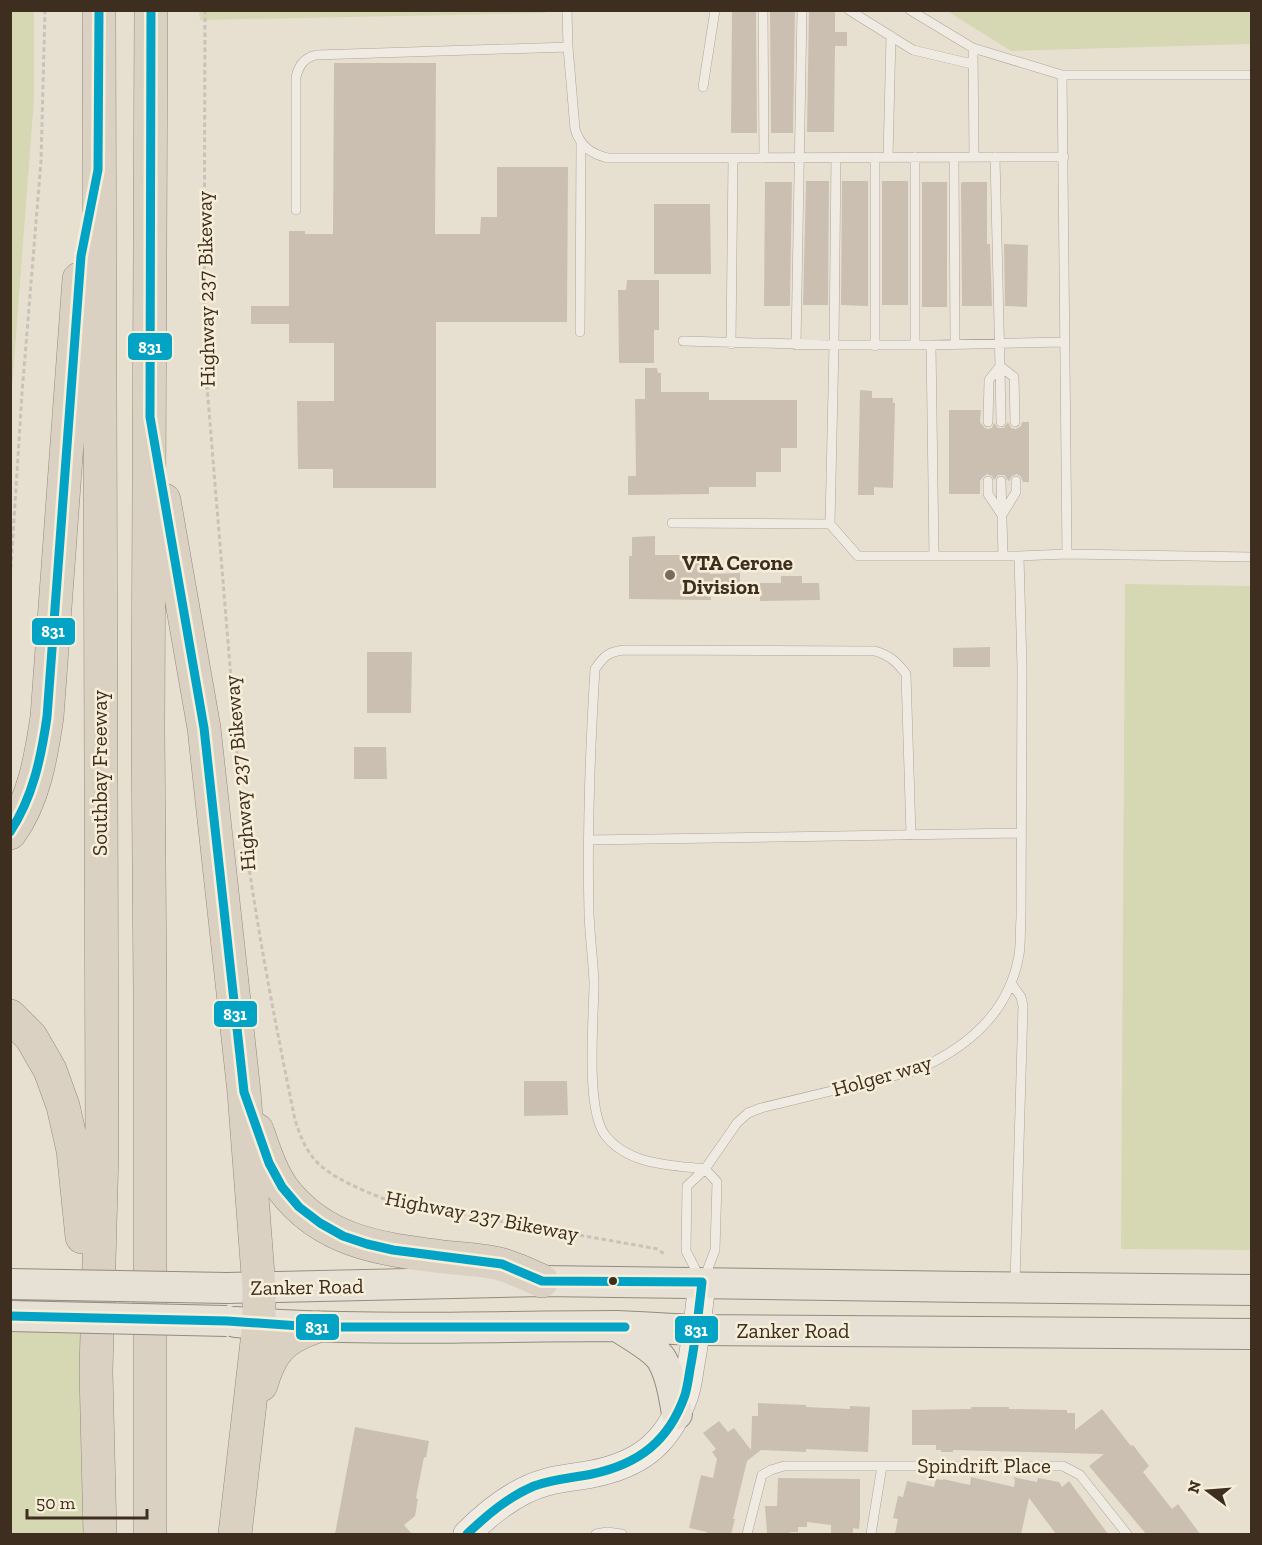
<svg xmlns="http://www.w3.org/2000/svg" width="1262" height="1545" font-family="'Zilla Slab',serif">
<rect width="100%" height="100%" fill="#e7e0d1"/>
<!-- green -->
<path fill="#d6d7b3" d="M 11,10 L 34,11 L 34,99 L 11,401 Z
M 199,11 L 545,10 L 545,13 L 200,20 Z
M 947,11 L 1251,11 L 1251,44 L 1011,51 Z
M 1125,584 L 1251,586 L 1251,1250 L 1121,1249 Z
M 11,1325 L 96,1329 L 95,1534 L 11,1534 Z"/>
<!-- building -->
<path fill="#cbbfb2" d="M 732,10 L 756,10 L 757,133 L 731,133 Z
M 770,10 L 795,10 L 793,133 L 771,133 Z
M 809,10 L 835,10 L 835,32 L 847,32 L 847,46 L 835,46 L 834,132 L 807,132 Z
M 334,63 L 436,63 L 435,234 L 480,234 L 481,217 L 497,217 L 497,167 L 568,167 L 567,322 L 436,322 L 436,488 L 333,488 L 333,469 L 298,469 L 297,401 L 334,401 L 334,343 L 289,343 L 289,324 L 251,324 L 251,306 L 289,306 L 289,231 L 305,231 L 305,234 L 333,234 Z
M 806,181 L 829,181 L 828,305 L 803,305 Z
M 842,181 L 868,181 L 868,306 L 841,305 Z
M 882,181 L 908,181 L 908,305 L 882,305 Z
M 765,182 L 792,182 L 790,305 L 789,306 L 764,306 Z
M 922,182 L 947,182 L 947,307 L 922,307 Z
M 963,182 L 987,182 L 987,244 L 990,244 L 992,306 L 962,306 L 961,183 Z
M 654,204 L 710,204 L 711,274 L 654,274 Z
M 1004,244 L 1028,245 L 1027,307 L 1005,306 Z
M 627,280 L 659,280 L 659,330 L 654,330 L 654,363 L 619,363 L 618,290 L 626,290 Z
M 645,368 L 657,368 L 658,373 L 661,373 L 661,392 L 709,392 L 709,400 L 797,400 L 797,448 L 781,448 L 781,472 L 756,472 L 756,487 L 709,487 L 709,494 L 628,495 L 628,476 L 636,476 L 635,399 L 645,399 Z
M 860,390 L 872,391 L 872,398 L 893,398 L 893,403 L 895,403 L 893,488 L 874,487 L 874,495 L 858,495 Z
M 949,410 L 981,410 L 980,422 L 984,427 L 987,429 L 992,428 L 994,423 L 998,428 L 1004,428 L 1008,422 L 1011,428 L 1016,429 L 1021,426 L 1022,422 L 1029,422 L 1029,482 L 1023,482 L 1021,477 L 1017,474 L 1012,476 L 1009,481 L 1008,481 L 1006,477 L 1004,475 L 998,475 L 994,480 L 992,476 L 987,474 L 983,477 L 980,481 L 980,494 L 949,494 Z
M 655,536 L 655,555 L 710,555 L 710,574 L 740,573 L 740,585 L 710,585 L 711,600 L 629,599 L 629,556 L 632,556 L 632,537 Z
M 781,576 L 802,576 L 802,583 L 819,583 L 820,600 L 760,601 L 760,583 L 781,583 Z
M 990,647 L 990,667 L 953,667 L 953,648 Z
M 367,652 L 412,652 L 411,713 L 367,713 Z
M 354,747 L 386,747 L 387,779 L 354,779 Z
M 524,1081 L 567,1081 L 568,1115 L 524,1116 Z
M 758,1403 L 806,1405 L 806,1407 L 850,1409 L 850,1406 L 870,1407 L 868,1452 L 806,1449 L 806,1452 L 761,1450 L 747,1461 L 733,1519 L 735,1519 L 731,1534 L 706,1534 L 707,1532 L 689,1528 L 701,1475 L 713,1478 L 717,1459 L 712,1452 L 716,1449 L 703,1433 L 719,1421 L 728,1432 L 734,1428 L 751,1450 L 752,1416 L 758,1416 Z
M 971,1407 L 1009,1407 L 1009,1409 L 1067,1410 L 1067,1413 L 1075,1413 L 1075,1430 L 1102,1409 L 1131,1446 L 1133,1445 L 1149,1466 L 1143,1472 L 1172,1509 L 1178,1504 L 1200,1534 L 1146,1534 L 1089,1466 L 1104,1454 L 953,1450 L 953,1452 L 941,1452 L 941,1450 L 936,1450 L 936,1445 L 912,1445 L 912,1410 L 971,1409 Z
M 355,1427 L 429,1441 L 426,1458 L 424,1457 L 416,1498 L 418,1499 L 415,1516 L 404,1525 L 412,1534 L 335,1534 Z
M 971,1477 L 1014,1487 L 1015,1480 L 1013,1477 L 1037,1482 L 1038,1478 L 1059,1482 L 1062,1487 L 1069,1481 L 1108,1534 L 1056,1534 L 1029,1498 L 1021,1534 L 895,1534 L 898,1519 L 893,1518 L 898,1496 L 903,1497 L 907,1481 L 934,1487 L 936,1479 L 943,1480 L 943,1479 L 970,1485 Z
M 778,1478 L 860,1479 L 860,1518 L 859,1529 L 853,1528 L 853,1534 L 831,1534 L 831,1525 L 807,1522 L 807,1527 L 798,1527 L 798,1532 L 789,1532 L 790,1533 L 767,1533 L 765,1506 L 777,1506 Z"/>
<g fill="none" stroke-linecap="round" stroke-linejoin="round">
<defs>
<path id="lane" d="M 567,10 L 568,47
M 763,10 L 764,158
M 849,10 L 913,50 L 972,64
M 910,10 L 973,48 L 974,157
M 973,48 L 1062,75
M 703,87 L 715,10
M 836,157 L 834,345 L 931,345 L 934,556
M 888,157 L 891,36
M 915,157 L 915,345
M 954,157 L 955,345
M 296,210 L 296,77 C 299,65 304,58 316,55 L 568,47 L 575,129 C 580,146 591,154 608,158 L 1064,157
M 580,332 L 581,143
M 683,341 L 834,345 L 830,524
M 731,344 L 733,158
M 796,345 L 802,10
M 931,345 L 1065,342
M 875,346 L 875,157
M 1000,366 L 1014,377 L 1015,422
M 1000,366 L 1001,422
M 988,422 L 989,380 L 1000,366 L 995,157
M 988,481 L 988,494 L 1002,515
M 1001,481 L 1003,556
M 1002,515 L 1016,492 L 1016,481
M 672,523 L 830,524 L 858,556 L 1019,556 L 1067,554 L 1252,557
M 1067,554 L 1062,75 L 1252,75
M 588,840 L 1021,833
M 1011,983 L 1021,997 L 1023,1006 L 1015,1282
M 705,1169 C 670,1165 628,1165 605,1135 C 585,1108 594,1018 594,982 C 593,960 590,937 589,914 C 587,833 590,750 595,669 C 604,656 608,652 624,650 L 875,651 C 889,655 897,662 906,674 L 911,835
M 700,1278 L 686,1251 L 687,1186 L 705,1169 L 737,1123 L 748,1113 L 761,1108 L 914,1071 C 966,1049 1009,1014 1019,955 C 1021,943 1020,930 1021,918 L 1022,668 L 1019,556
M 704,1279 L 715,1250 L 717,1182 L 705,1169
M 596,1534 L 607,1532 L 622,1534
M 747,1534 L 762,1475 L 771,1470 L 784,1466 L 1063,1466 L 1080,1475 L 1127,1534
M 871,1534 L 882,1466"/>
<path id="secondary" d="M 467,1534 C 489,1512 516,1490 547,1482 C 561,1478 577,1477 592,1474 C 638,1465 666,1445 683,1400 C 688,1389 689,1376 691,1364 C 696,1337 699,1310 702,1282"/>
<path id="primary" d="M 227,1288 L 542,1281 L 969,1287 L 1252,1290
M 236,1322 C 362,1332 488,1326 615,1326 C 642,1327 670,1329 697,1330 L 1252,1334
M 617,1326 C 629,1334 655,1348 662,1360 C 671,1376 674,1396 677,1414"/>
<path id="highway" d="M 99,10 L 102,1152 L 96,1371 L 100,1534
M 164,500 L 204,728 L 244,1092 L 259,1288 L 259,1324 L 235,1534
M 10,833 C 34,800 41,757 47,717 L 79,279
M 10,1016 L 31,1037 L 50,1070 L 63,1106 L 73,1150 L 82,1237
M 257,1130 C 264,1150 271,1172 283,1189 C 324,1243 382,1249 444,1257 C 462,1259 487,1260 503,1265 C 516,1269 529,1275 542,1281
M 261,1385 C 271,1351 281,1339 315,1327
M 150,1534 L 150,991 L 148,730 L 151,10"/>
</defs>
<!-- lane casing -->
<use href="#lane" stroke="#ada599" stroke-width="10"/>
<!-- secondary casing -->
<use href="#secondary" stroke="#9c958a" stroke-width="28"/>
<!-- primary casing -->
<use href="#primary" stroke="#928b80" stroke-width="32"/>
<!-- highway casing -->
<use href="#highway" stroke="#928b80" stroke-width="34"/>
<!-- path -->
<path stroke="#c8c2b9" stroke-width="3" stroke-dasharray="4.5 3" stroke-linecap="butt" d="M 205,10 L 204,350 L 243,824 C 256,924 275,1022 295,1120 C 299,1132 303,1144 311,1155 C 326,1177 367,1192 392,1202 L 658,1249 L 665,1255
M 10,583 L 22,393 L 41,161 L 45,10"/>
<!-- lane -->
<use href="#lane" stroke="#efebe3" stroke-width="9"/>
<!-- secondary -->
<use href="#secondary" stroke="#efebe3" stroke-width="27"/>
<!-- primary -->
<use href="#primary" stroke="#e6e1d4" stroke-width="30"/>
<!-- highway -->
<use href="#highway" stroke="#dad1c2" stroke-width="33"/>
<defs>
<path id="primary-bridge" d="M 10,1284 L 227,1288
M 10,1316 L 227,1321"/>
</defs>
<!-- primary-bridge casing -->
<use href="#primary-bridge" stroke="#928b80" stroke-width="32" stroke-linecap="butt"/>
<!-- primary-bridge -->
<use href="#primary-bridge" stroke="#e6e1d4" stroke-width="30"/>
<defs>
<path id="bus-1" d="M 151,10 L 150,417 L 204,728 L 244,1092 L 269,1163 L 282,1187 L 299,1207 L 320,1223 L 343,1236 L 367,1244 L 393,1250 L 502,1264 L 542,1281 L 702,1282 C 699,1309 696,1337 691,1364 C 689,1374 688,1385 685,1395 C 669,1441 639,1464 592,1474 C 572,1478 553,1479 534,1486 C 508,1497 487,1515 467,1534
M 10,832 C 33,797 41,758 47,717 L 81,256 L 98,170 L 99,10
M 10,1316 L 227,1321 L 315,1327 L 625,1327"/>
</defs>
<!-- bus-1 casing -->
<use href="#bus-1" stroke="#f7eed8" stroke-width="14"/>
<!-- bus-1 -->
<use href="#bus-1" stroke="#03a3c5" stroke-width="9"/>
</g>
<!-- markers -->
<circle fill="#786c5e" stroke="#f7eed8" stroke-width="2" cx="670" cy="575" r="6"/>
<circle fill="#3d2e20" stroke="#f7eed8" stroke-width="2" cx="613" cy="1281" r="5"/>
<g text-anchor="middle" stroke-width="5" stroke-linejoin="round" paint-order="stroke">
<!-- street labels -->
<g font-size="21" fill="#3d2e20" stroke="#f7eed8">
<text transform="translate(206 289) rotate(-91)" y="7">Highway 237 Bikeway</text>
<text transform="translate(100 773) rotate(-90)" y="7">Southbay Freeway</text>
<text transform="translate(240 773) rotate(-95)" y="7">Highway 237 Bikeway</text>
<text transform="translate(882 1076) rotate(-16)" y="7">Holger way</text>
<text transform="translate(482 1216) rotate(11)" y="7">Highway 237 Bikeway</text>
<text transform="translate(307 1287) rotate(-1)" y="7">Zanker Road</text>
<text x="793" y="1338">Zanker Road</text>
<text x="984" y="1473">Spindrift Place</text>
</g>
<!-- poi labels -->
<g font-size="21" font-weight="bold" fill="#3d2e20" stroke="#f7eed8" text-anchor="start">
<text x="682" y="570">VTA Cerone<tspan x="682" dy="24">Division</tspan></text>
</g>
</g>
<g stroke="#f7eed8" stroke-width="2">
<rect x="127" y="332" width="46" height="29" rx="6" fill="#03a3c5"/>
<rect x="31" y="617" width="45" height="29" rx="6" fill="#03a3c5"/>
<rect x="213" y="1000" width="45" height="28" rx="6" fill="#03a3c5"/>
<rect x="295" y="1313" width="45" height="28" rx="6" fill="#03a3c5"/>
<rect x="674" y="1315" width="45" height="29" rx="6" fill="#03a3c5"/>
</g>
<g font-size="16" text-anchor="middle" font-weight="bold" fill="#fff">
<text x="150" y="353">831</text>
<text x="53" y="637">831</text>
<text x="235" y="1020">831</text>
<text x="317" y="1333">831</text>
<text x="696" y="1336">831</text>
</g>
<!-- border -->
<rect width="1262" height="1545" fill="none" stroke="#3d2e20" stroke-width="24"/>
<!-- north arrow -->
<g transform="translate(1208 1491) rotate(286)" stroke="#f7eed8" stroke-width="4.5" paint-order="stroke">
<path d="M0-4.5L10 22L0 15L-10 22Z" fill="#3d2e20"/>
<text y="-9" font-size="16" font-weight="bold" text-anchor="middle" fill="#3d2e20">N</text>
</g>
<!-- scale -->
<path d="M27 1509v9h120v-9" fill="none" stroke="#3d2e20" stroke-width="3"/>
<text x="36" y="1509" font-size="18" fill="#3d2e20" stroke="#f7eed8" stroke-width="4.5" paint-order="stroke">50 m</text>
</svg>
